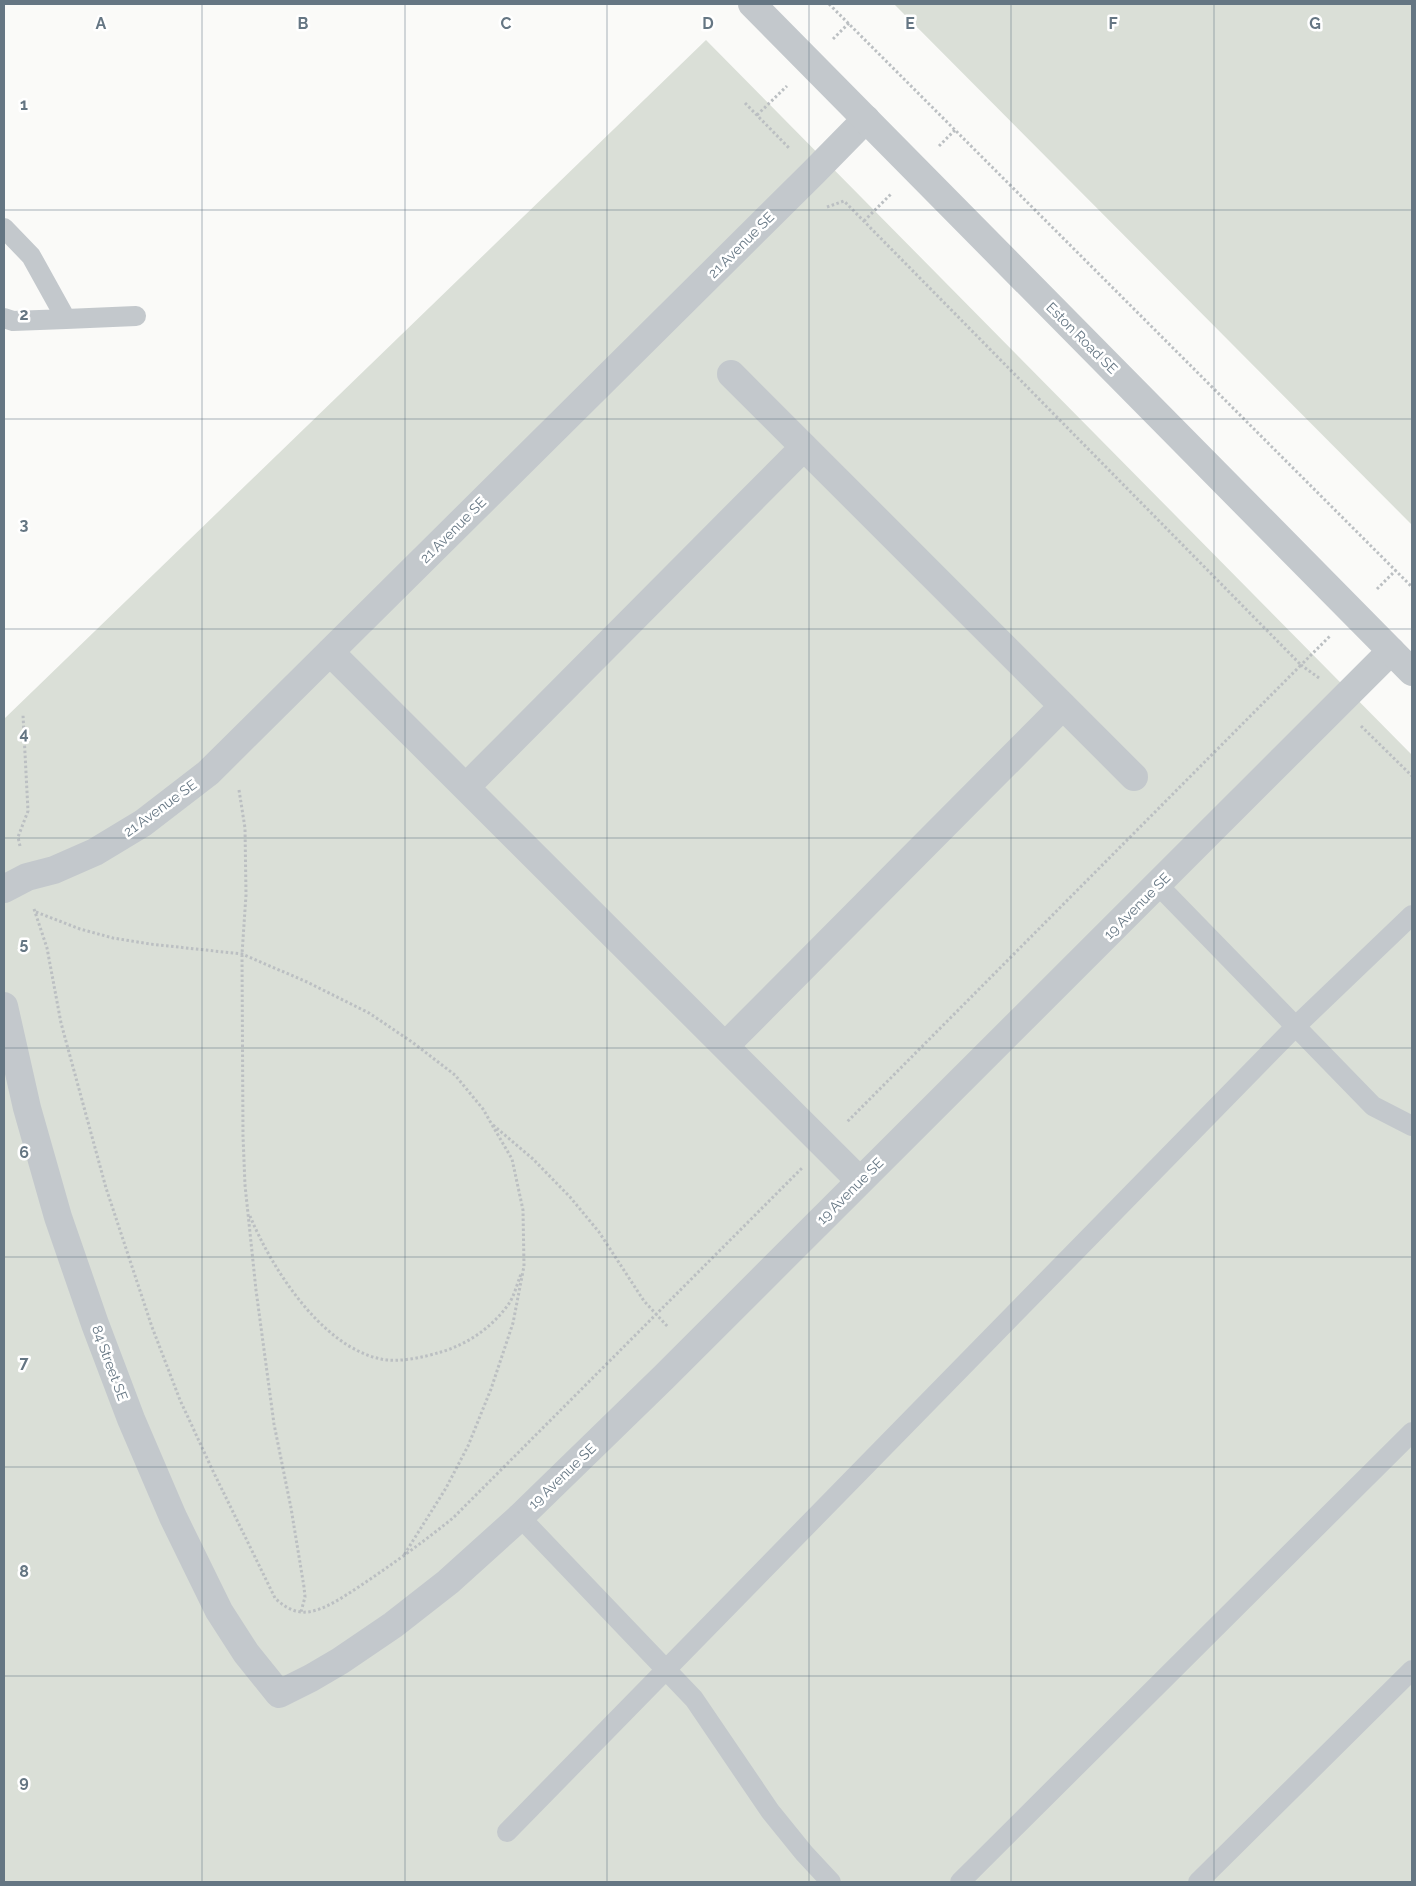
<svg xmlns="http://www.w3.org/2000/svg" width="1416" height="1886" font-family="Raleway,sans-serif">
<rect width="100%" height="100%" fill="#fafaf8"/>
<!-- green -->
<path fill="#dadfd7" d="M 894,4 L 1412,4 L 1412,525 Z
M 706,40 L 1412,755 L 1412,1882 L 4,1882 L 4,719 Z"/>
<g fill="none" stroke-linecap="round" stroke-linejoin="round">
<!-- path -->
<path stroke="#bbbfc2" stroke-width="3" stroke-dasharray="2.5 2.5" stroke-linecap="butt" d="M 829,4 L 1412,587
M 833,39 L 849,23
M 745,103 L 790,149
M 757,115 L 787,86
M 939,146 L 955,130
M 827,207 L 844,201 L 1301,665 L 846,1123
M 864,221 L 892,193
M 1377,589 L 1396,570
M 1319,678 L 1301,665 L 1330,636
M 1361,726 L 1412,776
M 239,790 L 245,828 L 246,895 L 242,954 L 243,1136 L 245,1185 L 256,1290 L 274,1424 L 291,1508 L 304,1587 L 305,1597 L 301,1612
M 20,846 L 18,837 L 28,811 L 23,715
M 34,909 L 47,948 L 61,1023 L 106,1188 L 152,1327 L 180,1400 L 212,1469 L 275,1598 C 285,1608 298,1615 313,1611 C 329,1607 343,1597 357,1588 C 390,1566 422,1543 453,1518 L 802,1168
M 36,912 L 80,929 L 113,938 L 150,944 L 242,954 L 307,982 L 369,1013 L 412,1042 L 455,1075 L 483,1109 L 491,1123 L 512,1159 L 523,1210 L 524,1266 L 513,1323 L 491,1389 L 468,1446 L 446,1488 L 404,1555
M 493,1125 L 533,1159 L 570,1197 L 599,1232 L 644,1301 L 668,1327
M 250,1216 C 272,1269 322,1347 381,1359 C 399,1363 424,1357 441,1352 C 468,1344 491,1328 508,1305 C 514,1297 517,1284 521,1274"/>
<!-- service -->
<path stroke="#c3c8cc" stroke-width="20" d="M 4,228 L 31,256 L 66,319 L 13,321 L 4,318
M 66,319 L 136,316
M 1158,885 L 1373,1106 L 1412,1126
M 520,1517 L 694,1699 L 770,1811 L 804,1853 L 831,1882
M 507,1832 L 1296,1026 L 1412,915
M 960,1882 L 1412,1432
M 1198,1882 L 1412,1670"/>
<!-- minor -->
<path stroke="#c3c8cc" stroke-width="28" d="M 731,374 L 1134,777
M 330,652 L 860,1181
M 466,787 L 804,447
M 4,889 L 27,877 L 54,870 L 95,852 L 143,823 L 208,773 L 814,172 L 866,119
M 4,1006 L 27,1108 L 58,1217 L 95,1324 L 131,1419 L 173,1517 L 219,1611 L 246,1653 L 279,1694 L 311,1678 L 340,1661 L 393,1625 L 448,1582 L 520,1517 L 664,1377 L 1391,651
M 725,1046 L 1063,706"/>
<!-- tertiary -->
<path stroke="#c3c8cc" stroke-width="28" d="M 752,4 L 1412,672"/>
</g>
<!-- grid -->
<path fill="none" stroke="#657683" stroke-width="1" stroke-opacity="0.55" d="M 202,4 L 202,1882M 405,4 L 405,1882M 607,4 L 607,1882M 809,4 L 809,1882M 1011,4 L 1011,1882M 1214,4 L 1214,1882M 4,210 L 1412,210M 4,419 L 1412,419M 4,629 L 1412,629M 4,838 L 1412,838M 4,1048 L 1412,1048M 4,1257 L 1412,1257M 4,1467 L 1412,1467M 4,1676 L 1412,1676"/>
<g text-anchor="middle" stroke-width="5" stroke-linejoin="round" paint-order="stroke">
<!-- street labels -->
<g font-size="14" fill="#657683" stroke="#fff">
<text transform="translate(741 245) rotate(-45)" y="5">21 Avenue SE</text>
<text transform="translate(1082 338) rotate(45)" y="5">Eston Road SE</text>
<text transform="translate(453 530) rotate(-45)" y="5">21 Avenue SE</text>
<text transform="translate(160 808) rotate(-36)" y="5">21 Avenue SE</text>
<text transform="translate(1137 906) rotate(-45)" y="5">19 Avenue SE</text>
<text transform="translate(850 1191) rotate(-45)" y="5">19 Avenue SE</text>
<text transform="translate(110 1363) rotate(70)" y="5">84 Street SE</text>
<text transform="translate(562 1476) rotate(-44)" y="5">19 Avenue SE</text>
</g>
</g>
<g font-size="16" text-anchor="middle" font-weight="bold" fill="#657683" stroke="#fff" stroke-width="5" stroke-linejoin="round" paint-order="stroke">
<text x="101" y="29">A</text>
<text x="303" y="29">B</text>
<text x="506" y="29">C</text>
<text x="708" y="29">D</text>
<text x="910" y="29">E</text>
<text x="1113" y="29">F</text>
<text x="1315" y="29">G</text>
<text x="24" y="110">1</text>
<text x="24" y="320">2</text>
<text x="24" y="530">3</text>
<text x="24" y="739">4</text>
<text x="24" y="949">5</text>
<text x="24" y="1158">6</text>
<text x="24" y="1368">7</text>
<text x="24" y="1577">8</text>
<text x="24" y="1787">9</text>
</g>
<!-- border -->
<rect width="1416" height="1886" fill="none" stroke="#657683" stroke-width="10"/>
</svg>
